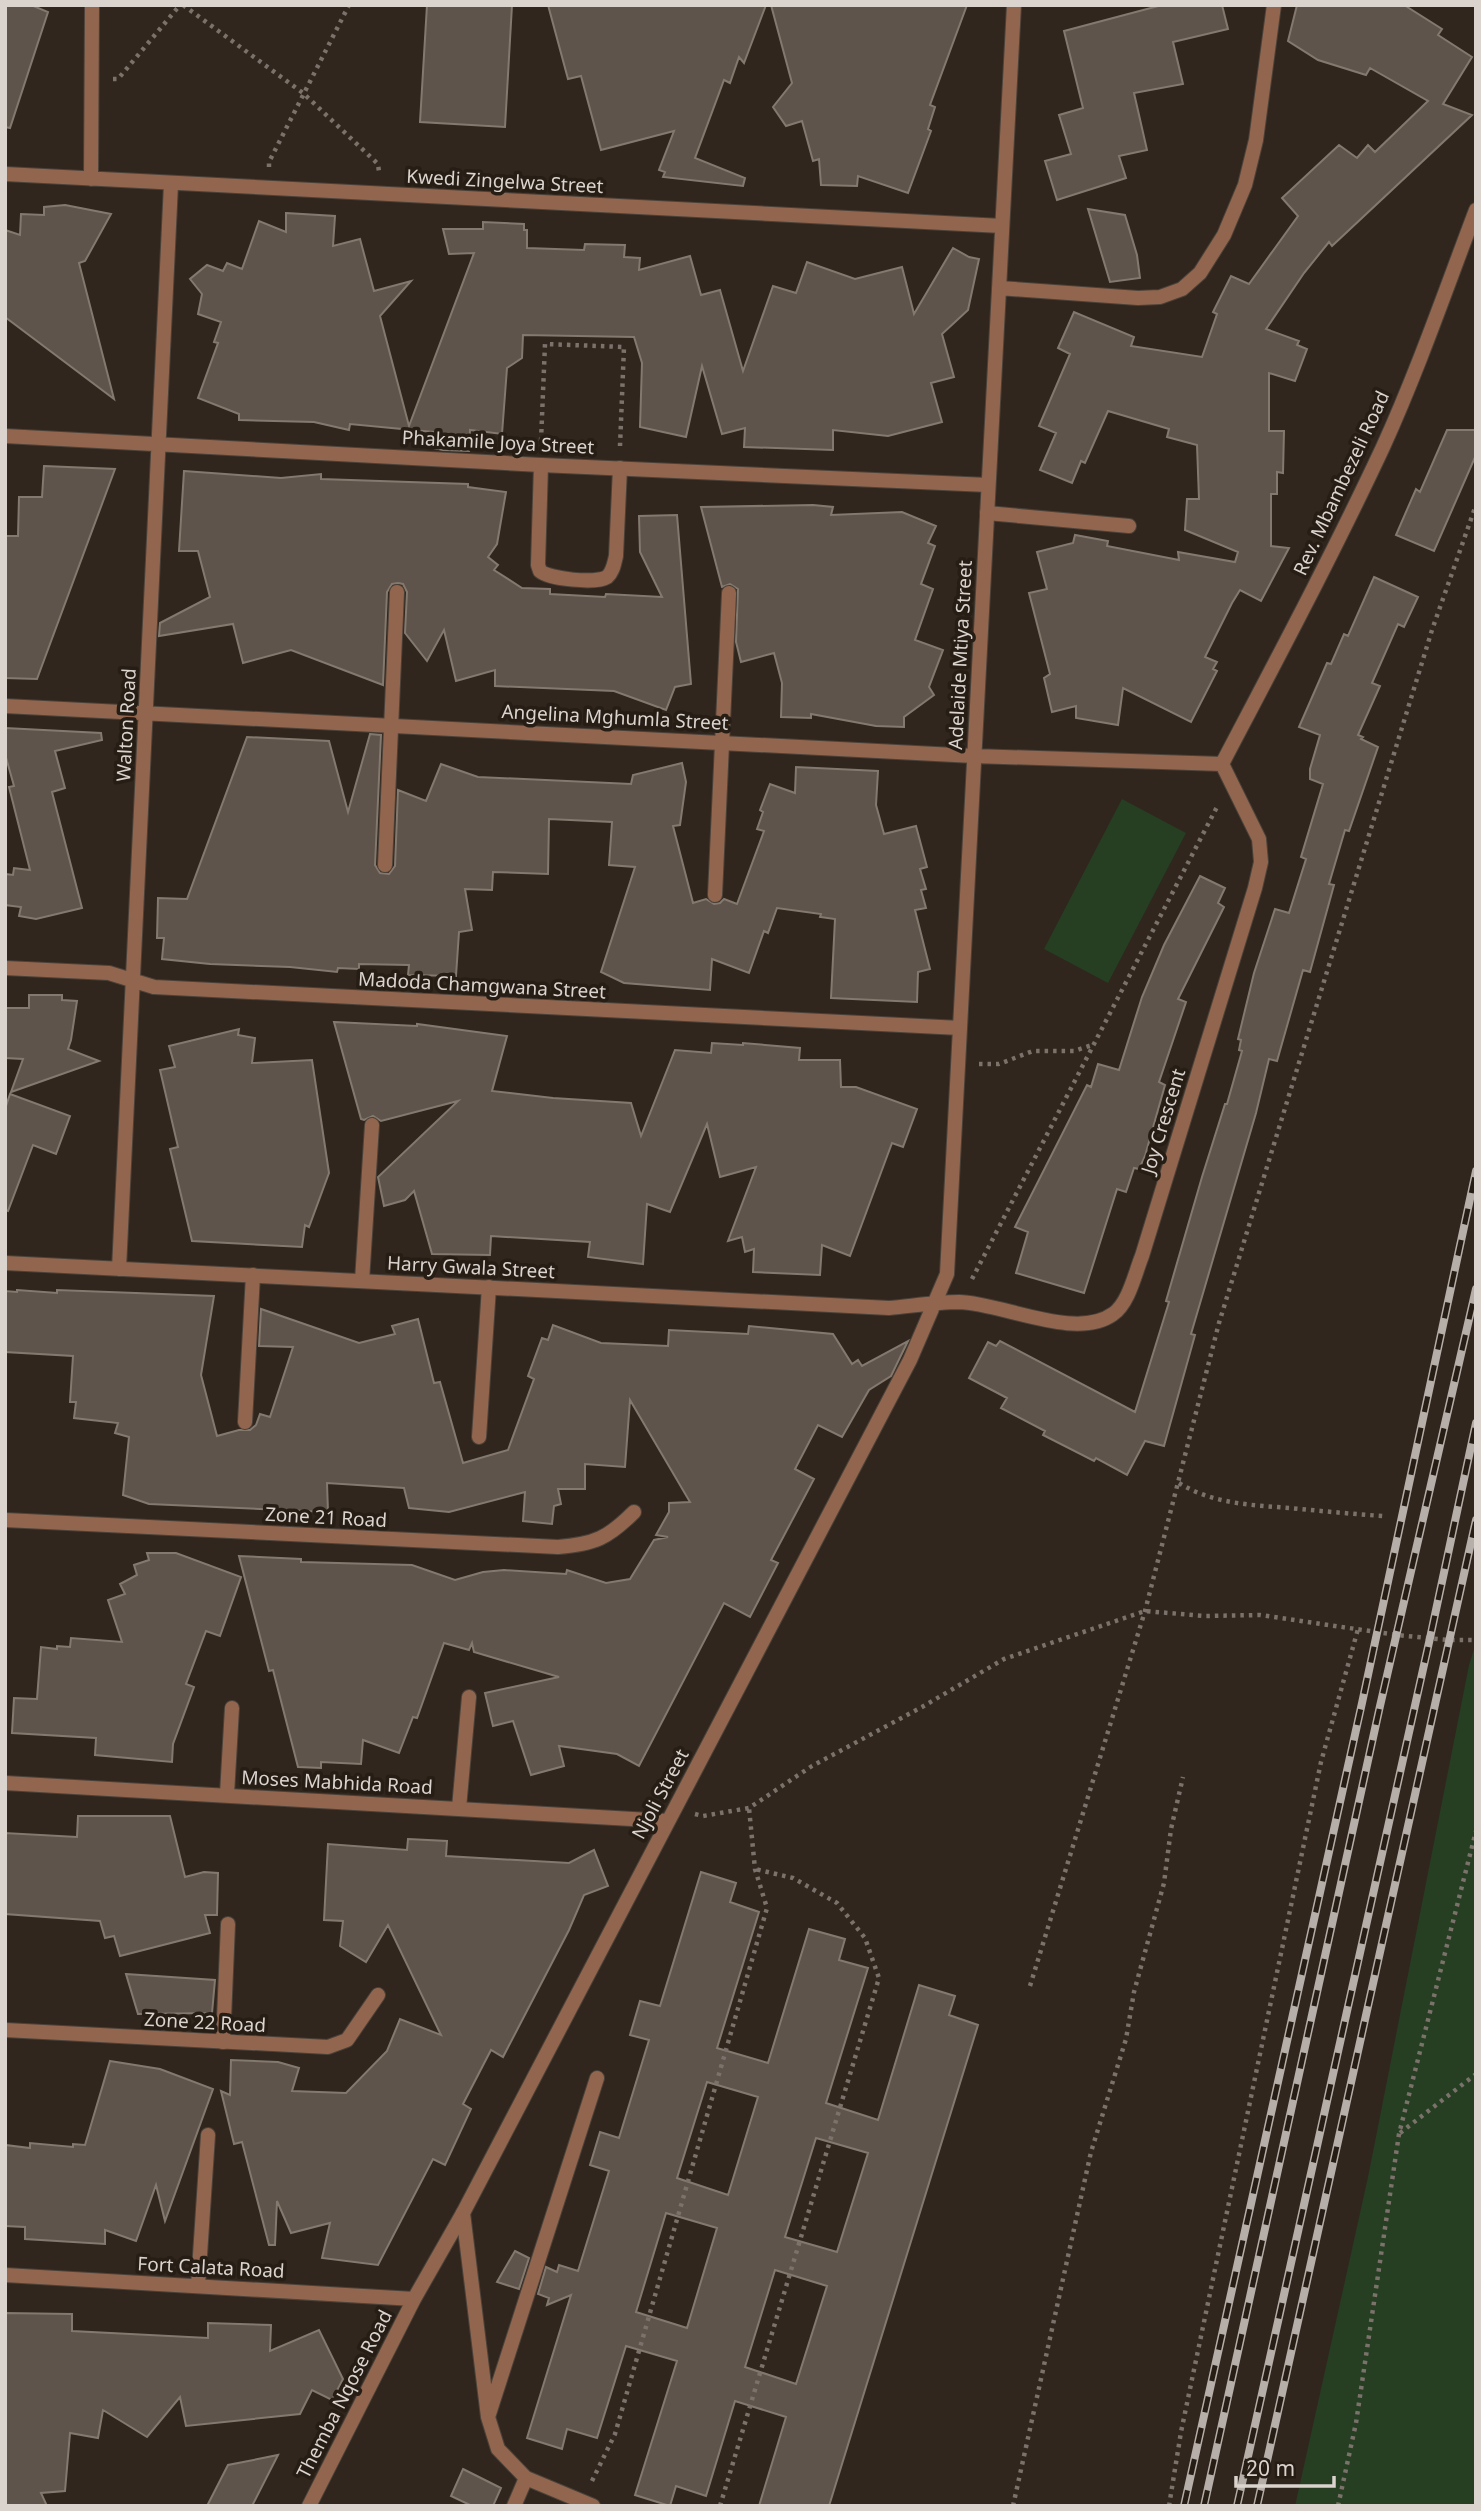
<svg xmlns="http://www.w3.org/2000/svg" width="1481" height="2511" font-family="'Noto Sans',sans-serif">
<rect width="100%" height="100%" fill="#30261e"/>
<!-- green -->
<path fill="#263e21" d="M 1122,799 L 1186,833 L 1108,983 L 1044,949 Z
M 1476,1643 L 1476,2506 L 1295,2506 L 1368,2177 L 1469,1665 Z"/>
<!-- building -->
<path fill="#5f544b" stroke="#84796e" stroke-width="2" fill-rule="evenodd" d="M 5,5 L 31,5 L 48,12 L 10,128 L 5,127 Z
M 427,5 L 512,5 L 505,127 L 420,122 Z
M 548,5 L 766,5 L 744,63 L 739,57 L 730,83 L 724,80 L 695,158 L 745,178 L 743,186 L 663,177 L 665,172 L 659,170 L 674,131 L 601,150 L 581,76 L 568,79 Z
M 771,5 L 967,5 L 930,105 L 935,107 L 928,129 L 931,131 L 908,193 L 858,176 L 857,186 L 821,185 L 819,159 L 813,161 L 802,121 L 786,126 L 773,107 L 792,83 Z
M 1162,5 L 1222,5 L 1228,29 L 1173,42 L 1183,84 L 1134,93 L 1147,150 L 1119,156 L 1126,178 L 1057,200 L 1045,161 L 1071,154 L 1059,115 L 1083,108 L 1064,31 Z
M 1297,5 L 1404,5 L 1442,29 L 1438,35 L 1472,57 L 1443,104 L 1472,115 L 1332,246 L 1329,242 L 1304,273 L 1266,329 L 1299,341 L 1297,345 L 1307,349 L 1295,381 L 1269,373 L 1269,431 L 1284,431 L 1283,473 L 1277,472 L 1277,494 L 1271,494 L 1271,546 L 1289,548 L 1261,601 L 1240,590 L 1232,603 L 1205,657 L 1217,662 L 1213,669 L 1217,671 L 1191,722 L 1123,688 L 1118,725 L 1076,718 L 1076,706 L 1052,712 L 1044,678 L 1050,674 L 1029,593 L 1047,589 L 1037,552 L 1073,543 L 1075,535 L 1108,541 L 1107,546 L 1179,560 L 1178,552 L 1235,562 L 1238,552 L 1185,530 L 1187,499 L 1199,499 L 1197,445 L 1167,437 L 1169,429 L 1108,411 L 1085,463 L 1081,461 L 1072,483 L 1040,470 L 1056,433 L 1039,426 L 1070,354 L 1058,348 L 1074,312 L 1134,337 L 1131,346 L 1202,357 L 1217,314 L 1213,312 L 1231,276 L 1249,284 L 1298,216 L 1282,198 L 1339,145 L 1357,158 L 1368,145 L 1375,152 L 1428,101 L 1370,68 L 1366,75 L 1318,60 L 1288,41 Z
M 65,205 L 111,214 L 85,261 L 79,263 L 114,399 L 5,317 L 5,230 L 20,235 L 21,214 L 44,215 L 44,207 Z
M 1088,209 L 1125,215 L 1137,255 L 1140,278 L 1110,282 Z
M 286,213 L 335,216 L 333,246 L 360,239 L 374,291 L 411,281 L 380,316 L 409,426 L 474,253 L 449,254 L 443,229 L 483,229 L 483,222 L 524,224 L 524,230 L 527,230 L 527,248 L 584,250 L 585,244 L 625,245 L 624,257 L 640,258 L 639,270 L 690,256 L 701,295 L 720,290 L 743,371 L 773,286 L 796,293 L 807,262 L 855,279 L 902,267 L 914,314 L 953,248 L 969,257 L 979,259 L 968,310 L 942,334 L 954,377 L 931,383 L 942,422 L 888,436 L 833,430 L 833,450 L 744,447 L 745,428 L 722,434 L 702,366 L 686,437 L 640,427 L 642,363 L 634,337 L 523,335 L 522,358 L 507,368 L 502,434 L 470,430 L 469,451 L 443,450 L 433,448 L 433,432 L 350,424 L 349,430 L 314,422 L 239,420 L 239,414 L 198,398 L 218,343 L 214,342 L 221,322 L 198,314 L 202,294 L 190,279 L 207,265 L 223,271 L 227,263 L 242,269 L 259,221 L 286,232 Z
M 1447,430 L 1476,430 L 1476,455 L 1434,551 L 1396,535 L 1416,489 L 1420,492 Z
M 44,466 L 115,469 L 37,679 L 5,678 L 5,536 L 18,536 L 19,497 L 42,497 Z
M 184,471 L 281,478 L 321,474 L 321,479 L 468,484 L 468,487 L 506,492 L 497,544 L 488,557 L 498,565 L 494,570 L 522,588 L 550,589 L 550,594 L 605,597 L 606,594 L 662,597 L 640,552 L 639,516 L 677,515 L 691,684 L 675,687 L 666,710 L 614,691 L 495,686 L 495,670 L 456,681 L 444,630 L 427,661 L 405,633 L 407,592 L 403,584 L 398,583 L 392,584 L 387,592 L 383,685 L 291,650 L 243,663 L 233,624 L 159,636 L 160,623 L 210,597 L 198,551 L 179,551 Z
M 813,505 L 833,507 L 831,515 L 902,512 L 936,526 L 928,543 L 935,546 L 921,584 L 933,589 L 915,640 L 943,650 L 929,687 L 934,695 L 904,717 L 904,727 L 876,726 L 811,714 L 811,718 L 781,717 L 782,683 L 774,653 L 741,662 L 736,642 L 738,589 L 730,584 L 722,587 L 701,507 Z
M 1374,577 L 1418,597 L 1404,627 L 1398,624 L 1372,683 L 1380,686 L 1358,735 L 1363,737 L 1361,739 L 1378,747 L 1349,831 L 1345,830 L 1329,884 L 1334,885 L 1310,972 L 1303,970 L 1277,1061 L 1269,1059 L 1256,1113 L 1191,1334 L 1195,1335 L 1164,1446 L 1145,1441 L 1127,1475 L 1096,1458 L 1094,1461 L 1043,1435 L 1045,1431 L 1001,1408 L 1007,1398 L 969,1378 L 988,1342 L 996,1346 L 1000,1341 L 1135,1412 L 1169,1302 L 1166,1301 L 1202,1177 L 1225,1104 L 1227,1104 L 1242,1051 L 1239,1050 L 1241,1040 L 1238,1039 L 1254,973 L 1275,909 L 1289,913 L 1306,859 L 1301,857 L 1323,784 L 1310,779 L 1310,769 L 1320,735 L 1299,727 L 1327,663 L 1331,664 L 1344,634 L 1348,636 Z
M 5,728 L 101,733 L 102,740 L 55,751 L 65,788 L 52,792 L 82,908 L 36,919 L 19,916 L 21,907 L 5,905 L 5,874 L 13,875 L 14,868 L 30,870 L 9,787 L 14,786 L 5,754 Z
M 370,734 L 381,735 L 375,865 L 380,873 L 389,874 L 395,866 L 398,790 L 426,801 L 441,764 L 478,777 L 631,784 L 633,775 L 682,763 L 686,782 L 680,825 L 673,826 L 693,903 L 706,899 L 714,904 L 720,903 L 724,899 L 737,904 L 764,831 L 757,829 L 763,812 L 760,810 L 770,784 L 795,793 L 796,767 L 878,771 L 876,805 L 884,834 L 916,826 L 927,867 L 920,869 L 926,889 L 921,890 L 926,908 L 915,910 L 930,969 L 918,972 L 917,1002 L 831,998 L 835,919 L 820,917 L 821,914 L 777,908 L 768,933 L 764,931 L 749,973 L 712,959 L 710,990 L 624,983 L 601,972 L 635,867 L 609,865 L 612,822 L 549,819 L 548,874 L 493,872 L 492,890 L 465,889 L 472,930 L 459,932 L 456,976 L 408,975 L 409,965 L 359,964 L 359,969 L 338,968 L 337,972 L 290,967 L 210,964 L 162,959 L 164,938 L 157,938 L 158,898 L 187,899 L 247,737 L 329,741 L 348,812 Z
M 1200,876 L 1225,888 L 1218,903 L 1224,907 L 1178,999 L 1186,1002 L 1159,1082 L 1165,1085 L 1145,1156 L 1139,1169 L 1134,1168 L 1126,1192 L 1117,1189 L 1084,1293 L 1016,1273 L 1028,1232 L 1015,1227 L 1087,1085 L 1091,1087 L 1098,1064 L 1119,1070 L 1142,997 L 1164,945 Z
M 29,995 L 62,995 L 62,1000 L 77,1001 L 71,1040 L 68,1049 L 99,1061 L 11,1092 L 23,1059 L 5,1058 L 5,1008 L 29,1008 Z
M 334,1022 L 417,1026 L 417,1024 L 507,1036 L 492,1091 L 553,1098 L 631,1103 L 641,1136 L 675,1050 L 711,1053 L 712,1043 L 743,1045 L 743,1043 L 800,1048 L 799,1060 L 840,1060 L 841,1087 L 856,1087 L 917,1109 L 903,1147 L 892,1143 L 850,1256 L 822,1245 L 820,1275 L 753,1272 L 754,1249 L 745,1252 L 742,1237 L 728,1241 L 756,1167 L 720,1177 L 707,1124 L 670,1212 L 647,1204 L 643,1264 L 588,1257 L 590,1242 L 491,1236 L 490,1255 L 432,1254 L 414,1191 L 405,1200 L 384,1206 L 378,1177 L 458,1101 L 381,1121 L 373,1116 L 364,1120 L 361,1119 Z
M 239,1029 L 238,1035 L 255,1038 L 252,1063 L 312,1060 L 329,1173 L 309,1227 L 305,1225 L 302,1247 L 192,1241 L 170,1149 L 178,1147 L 160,1070 L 175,1067 L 169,1046 Z
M 10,1094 L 70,1116 L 56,1154 L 33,1145 L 8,1211 L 5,1210 L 5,1109 Z
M 17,1290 L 57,1293 L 57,1290 L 214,1296 L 201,1375 L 217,1436 L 239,1430 L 250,1430 L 256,1425 L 260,1414 L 270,1417 L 293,1347 L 259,1346 L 261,1309 L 359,1343 L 395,1334 L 392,1326 L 418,1319 L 434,1383 L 440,1382 L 463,1463 L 508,1450 L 534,1379 L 528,1376 L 542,1338 L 548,1340 L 553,1325 L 601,1343 L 668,1346 L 669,1330 L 748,1334 L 749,1326 L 833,1334 L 852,1364 L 858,1360 L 862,1366 L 908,1341 L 891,1376 L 869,1390 L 842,1437 L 818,1425 L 795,1469 L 814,1479 L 771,1560 L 778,1563 L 750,1617 L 724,1603 L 639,1766 L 617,1754 L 559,1746 L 564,1766 L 531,1775 L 513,1721 L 493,1726 L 485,1693 L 559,1677 L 474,1652 L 472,1643 L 469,1650 L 444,1643 L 417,1718 L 413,1717 L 399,1753 L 363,1740 L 361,1764 L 321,1762 L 321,1768 L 298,1767 L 273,1670 L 269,1671 L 239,1556 L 301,1559 L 301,1562 L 412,1565 L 455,1580 L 483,1572 L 504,1570 L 566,1574 L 567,1570 L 606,1583 L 630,1579 L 654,1540 L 668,1537 L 656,1535 L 669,1512 L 669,1503 L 690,1502 L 630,1400 L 625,1467 L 585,1464 L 585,1489 L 558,1489 L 561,1504 L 554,1506 L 552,1524 L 523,1521 L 525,1492 L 449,1512 L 409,1508 L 404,1488 L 327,1483 L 328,1512 L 149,1504 L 123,1495 L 129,1437 L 115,1433 L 118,1423 L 74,1418 L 76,1402 L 70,1402 L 73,1356 L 5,1352 L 5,1291 L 17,1292 Z
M 147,1553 L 176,1553 L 241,1577 L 220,1636 L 206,1631 L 186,1684 L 194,1687 L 173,1744 L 172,1762 L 95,1755 L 96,1738 L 12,1733 L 14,1698 L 37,1699 L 41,1647 L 57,1649 L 57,1646 L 70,1647 L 71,1638 L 122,1642 L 108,1600 L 125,1594 L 120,1584 L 137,1575 L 134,1565 L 149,1560 Z
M 78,1816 L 170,1816 L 185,1877 L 204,1872 L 218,1873 L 217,1915 L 205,1915 L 210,1933 L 120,1956 L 114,1936 L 105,1938 L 100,1921 L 5,1914 L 5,1833 L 77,1837 Z
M 408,1839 L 447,1841 L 446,1856 L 569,1863 L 594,1850 L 608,1886 L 584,1895 L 569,1930 L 503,2057 L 491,2050 L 463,2104 L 471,2109 L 445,2165 L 433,2159 L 378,2265 L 322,2258 L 330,2223 L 291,2233 L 277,2201 L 275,2245 L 269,2245 L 242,2142 L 234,2144 L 221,2091 L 230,2095 L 231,2060 L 278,2062 L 299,2068 L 292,2091 L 346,2093 L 387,2051 L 400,2019 L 441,2035 L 388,1925 L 366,1962 L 340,1946 L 343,1921 L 324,1920 L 328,1844 L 407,1850 Z
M 701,1872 L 736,1883 L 730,1902 L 759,1912 L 717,2048 L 768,2063 L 809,1929 L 845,1939 L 839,1960 L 868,1968 L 826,2103 L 878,2120 L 919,1985 L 955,1996 L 949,2015 L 978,2025 L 829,2506 L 759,2506 L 786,2417 L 735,2401 L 706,2496 L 676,2486 L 670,2506 L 635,2495 L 677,2361 L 626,2346 L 597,2438 L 567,2429 L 562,2449 L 527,2438 L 571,2295 L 547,2305 L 549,2298 L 538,2294 L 546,2267 L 557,2272 L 559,2265 L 578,2271 L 609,2171 L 590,2165 L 600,2132 L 619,2138 L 649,2040 L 630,2035 L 640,2001 L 660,2006 ZM 707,2082 L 758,2097 L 728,2195 L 677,2178 ZM 816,2138 L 868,2153 L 837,2252 L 785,2237 ZM 666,2213 L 717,2228 L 687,2328 L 636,2312 ZM 775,2270 L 827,2286 L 796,2384 L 745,2367 Z
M 126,1974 L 215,1980 L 212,2013 L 138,2014 Z
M 110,2061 L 160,2069 L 213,2089 L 165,2221 L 156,2185 L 136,2241 L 105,2230 L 105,2244 L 25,2239 L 25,2227 L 5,2226 L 5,2145 L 30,2148 L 30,2143 L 73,2147 L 73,2144 L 85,2145 Z
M 515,2251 L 529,2258 L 519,2289 L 497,2282 Z
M 5,2313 L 72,2314 L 72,2331 L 208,2338 L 208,2323 L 271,2325 L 270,2351 L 319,2330 L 343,2379 L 332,2400 L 312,2390 L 300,2414 L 186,2426 L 180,2397 L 147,2437 L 103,2410 L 98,2438 L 70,2433 L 65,2491 L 41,2493 L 47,2506 L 5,2506 Z
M 278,2455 L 252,2506 L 207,2506 L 228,2465 Z
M 463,2469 L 501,2488 L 493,2506 L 472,2506 L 451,2496 Z"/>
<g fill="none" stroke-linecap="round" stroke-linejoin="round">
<defs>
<path id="lane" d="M 541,465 L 538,565 L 540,571 C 549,579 596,584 607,577 C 613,572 614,564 616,556 L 620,468
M 987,513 L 1129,526
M 385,865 L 397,592
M 715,895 L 729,593
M 362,1281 L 372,1125
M 245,1422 L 253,1275
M 479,1437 L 489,1287
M 227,1794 L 232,1708
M 459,1808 L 469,1697
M 223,2042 L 228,1924
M 463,2213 L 488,2417 L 498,2449 L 526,2478 L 593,2506
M 198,2285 L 208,2135
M 488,2417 L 597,2078
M 514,2506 L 526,2478"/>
<path id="street" d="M 5,174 L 1002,226
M 91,179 L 92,5
M 999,288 L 1138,298 L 1160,297 L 1182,289 L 1200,273 L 1224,235 L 1245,185 L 1256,140 L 1274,5
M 5,436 L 541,465 L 988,485
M 5,706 L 974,756 L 1222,764
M 1222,764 C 1277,659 1333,554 1383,447 C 1418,370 1446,289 1476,210
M 5,968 L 109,973 L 154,987 L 960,1028
M 5,1263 L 889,1308 C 912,1306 936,1302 959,1302 C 1002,1303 1076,1341 1113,1314 C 1129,1303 1135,1273 1142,1256 L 1255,888 L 1261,862 L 1259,839 L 1222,764
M 119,1269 L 171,184
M 5,1520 L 558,1547 C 595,1544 608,1538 634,1512
M 5,1783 L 667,1821
M 5,2030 L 328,2047 L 347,2040 L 378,1995
M 5,2275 L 414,2299
M 309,2506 L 414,2299 L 463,2213 L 910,1360 L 947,1274 L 1014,5"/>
</defs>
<!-- lane casing -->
<use href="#lane" stroke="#4b423a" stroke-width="16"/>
<!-- street casing -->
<use href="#street" stroke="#4b423a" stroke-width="16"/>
<!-- path -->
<path stroke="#7a726b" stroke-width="4.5" stroke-dasharray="3.5 5" stroke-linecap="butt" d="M 183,5 L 303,93 L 378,164 L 379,172
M 113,79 L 118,79 L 180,5
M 269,167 L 269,162 L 349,5
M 541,441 L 545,344 L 624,347 L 620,446
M 979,1064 L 999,1064 L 1033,1051 L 1074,1051 L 1092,1045
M 972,1279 L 1218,805
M 1179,1483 C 1213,1504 1251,1505 1290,1508 C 1321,1511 1352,1514 1383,1516
M 695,1814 L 703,1816 L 749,1808 L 812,1766 L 922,1707 L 1004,1659 L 1145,1611 L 1204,1616 L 1260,1615 L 1397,1635 L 1448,1640 L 1476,1640
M 1030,1986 L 1145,1611 L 1219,1323 L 1432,630 L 1476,505
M 1400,2133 L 1476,2074
M 592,2481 L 615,2434 L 767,1908 L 755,1869 L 749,1808
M 720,2506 L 879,1978 L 865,1938 L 837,1903 L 793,1878 L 755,1869
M 1013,2506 L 1091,2152 L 1126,2039 L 1134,1992 L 1164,1883 L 1171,1829 L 1183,1777
M 1169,2506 L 1181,2432 L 1321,1762 L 1358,1629
M 1338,2506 L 1356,2423 L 1399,2134 L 1476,1831"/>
<!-- lane -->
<use href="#lane" stroke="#92664e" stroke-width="14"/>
<!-- street -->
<use href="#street" stroke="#92664e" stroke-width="14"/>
<defs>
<path id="rail" d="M 1184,2506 L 1362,1703 L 1476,1171
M 1204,2506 L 1380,1706 L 1476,1289
M 1237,2506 L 1430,1638 L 1476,1423
M 1257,2506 L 1476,1520"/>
</defs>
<!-- rail casing -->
<use href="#rail" stroke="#b6aea9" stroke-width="8"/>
<!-- rail -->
<use href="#rail" stroke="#261d15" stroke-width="5" stroke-dasharray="16" stroke-linecap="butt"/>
</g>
<g text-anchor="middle" stroke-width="7" stroke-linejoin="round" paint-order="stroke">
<!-- street labels -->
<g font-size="19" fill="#dad3ce" stroke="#261d15">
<text transform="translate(505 181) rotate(3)" y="7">Kwedi Zingelwa Street</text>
<text transform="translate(498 442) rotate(3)" y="7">Phakamile Joya Street</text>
<text transform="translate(1341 483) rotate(-65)" y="7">Rev. Mbambezeli Road</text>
<text transform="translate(960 655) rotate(-87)" y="7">Adelaide Mtiya Street</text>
<text transform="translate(615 717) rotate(3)" y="7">Angelina Mghumla Street</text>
<text transform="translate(126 725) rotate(-87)" y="7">Walton Road</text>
<text transform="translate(482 985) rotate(3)" y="7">Madoda Chamgwana Street</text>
<text transform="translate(1163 1121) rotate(-73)" y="7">Joy Crescent</text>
<text transform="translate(471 1267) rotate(3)" y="7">Harry Gwala Street</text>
<text transform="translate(326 1517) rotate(3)" y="7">Zone 21 Road</text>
<text transform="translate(337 1782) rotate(3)" y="7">Moses Mabhida Road</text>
<text transform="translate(660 1794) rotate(-62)" y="7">Njoli Street</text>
<text transform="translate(205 2022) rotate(3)" y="7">Zone 22 Road</text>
<text transform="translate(211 2267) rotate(3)" y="7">Fort Calata Road</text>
<text transform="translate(344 2394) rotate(-63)" y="7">Themba Nqose Road</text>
</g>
</g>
<!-- border -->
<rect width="1481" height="2511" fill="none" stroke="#dad3ce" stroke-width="14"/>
<!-- scale -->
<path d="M1236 2476v10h98v-10" fill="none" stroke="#dad3ce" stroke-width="3.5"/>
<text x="1246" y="2476" font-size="21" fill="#dad3ce" stroke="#261d15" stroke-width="5" paint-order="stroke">20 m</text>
</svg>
